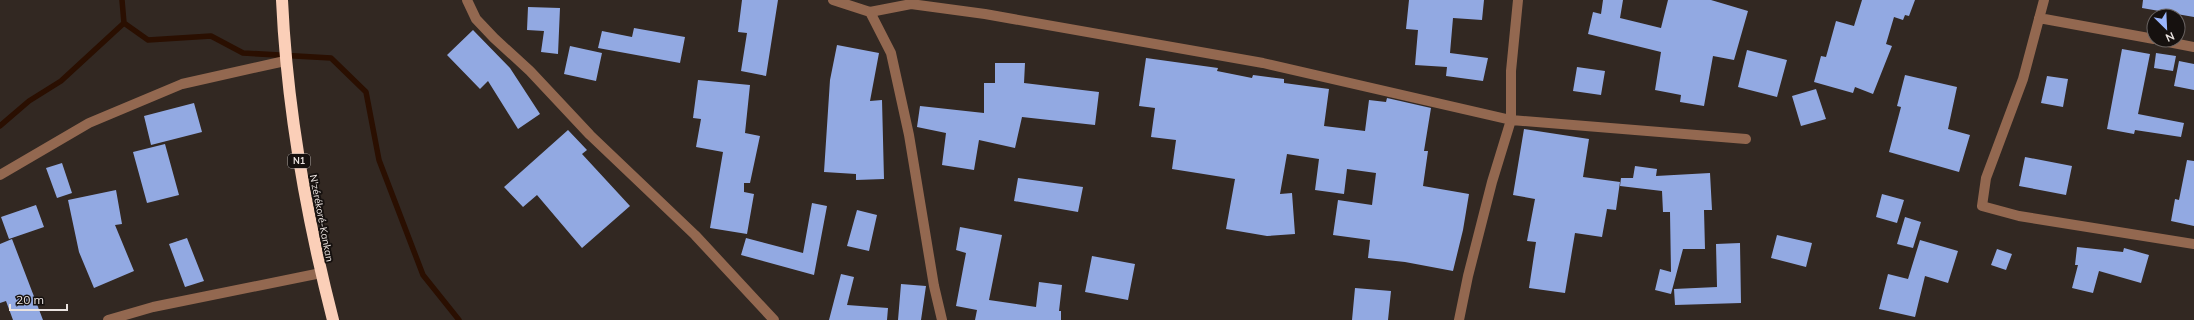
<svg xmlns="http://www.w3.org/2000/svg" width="2194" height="320" font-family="Mulish,sans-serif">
<rect width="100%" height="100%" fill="#322822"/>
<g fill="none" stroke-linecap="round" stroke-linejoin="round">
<!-- stream -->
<path stroke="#2a0f01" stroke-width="5.5" d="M 122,0 L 124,23 L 148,40 L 211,36 L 243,53 L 331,58 L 366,92 L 379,160 L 423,275 L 459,320
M 0,126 L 29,101 L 61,81 L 124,23"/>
</g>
<!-- building -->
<path fill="#92a9e2" d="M 742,0 L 778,0 L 766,76 L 741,71 L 747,33 L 738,32 Z
M 1409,0 L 1484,0 L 1482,20 L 1453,18 L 1450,53 L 1488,58 L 1483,81 L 1446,76 L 1447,67 L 1415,65 L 1418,30 L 1406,29 Z
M 1603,0 L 1623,0 L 1620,18 L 1661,28 L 1668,0 L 1711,0 L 1748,11 L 1734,60 L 1713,56 L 1704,106 L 1680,102 L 1681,95 L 1655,90 L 1661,52 L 1588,34 L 1593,12 L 1601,14 Z
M 1862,0 L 1915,0 L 1909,16 L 1905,15 L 1903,20 L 1894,17 L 1886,44 L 1892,46 L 1873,94 L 1855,87 L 1853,93 L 1814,82 L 1821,56 L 1826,57 L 1836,21 L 1854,26 Z
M 2143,0 L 2194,0 L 2194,17 L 2142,8 Z
M 528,7 L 560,8 L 558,54 L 541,52 L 544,31 L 527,30 Z
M 634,28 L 685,37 L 680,63 L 598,48 L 602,31 L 632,37 Z
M 473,30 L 510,68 L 540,114 L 518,129 L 488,81 L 480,89 L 447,55 Z
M 837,45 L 879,53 L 870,101 L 882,100 L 884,179 L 856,180 L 856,174 L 824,172 L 830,80 Z
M 570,46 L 602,53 L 596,81 L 564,74 Z
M 2122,49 L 2150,54 L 2138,114 L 2184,123 L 2181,137 L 2135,130 L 2134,134 L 2107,129 Z
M 1747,50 L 1787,60 L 1777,97 L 1738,87 Z
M 2156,53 L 2176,56 L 2173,71 L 2154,68 Z
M 1146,58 L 1218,68 L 1217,71 L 1252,78 L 1253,75 L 1284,79 L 1284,83 L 1329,89 L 1324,126 L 1365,131 L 1369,100 L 1386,102 L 1387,98 L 1431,108 L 1424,151 L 1428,151 L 1423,186 L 1469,194 L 1463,230 L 1453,271 L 1405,262 L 1368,258 L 1370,240 L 1333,235 L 1338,200 L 1372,205 L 1376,173 L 1347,169 L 1344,194 L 1315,190 L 1319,159 L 1287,154 L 1280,194 L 1292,193 L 1295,234 L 1267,236 L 1226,229 L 1235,179 L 1172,169 L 1176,140 L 1151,137 L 1155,108 L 1139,106 Z
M 2179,61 L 2194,64 L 2194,90 L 2174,86 Z
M 995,63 L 1025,63 L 1024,83 L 1099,92 L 1095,125 L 1022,117 L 1015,148 L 979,140 L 974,170 L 942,165 L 946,133 L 917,127 L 920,106 L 984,113 L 984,83 L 995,83 Z
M 1577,67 L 1605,71 L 1601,95 L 1573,91 Z
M 1905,75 L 1957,87 L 1948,129 L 1970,135 L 1959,172 L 1889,152 L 1901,107 L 1897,106 Z
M 2047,76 L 2068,79 L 2063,107 L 2041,103 Z
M 698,80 L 750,85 L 745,133 L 760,136 L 750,183 L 744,183 L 744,192 L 754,194 L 747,234 L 710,228 L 723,152 L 696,147 L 701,119 L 693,118 Z
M 1816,89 L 1826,119 L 1801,126 L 1792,96 Z
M 194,103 L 202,132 L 151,145 L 144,116 Z
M 1524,129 L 1589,139 L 1583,177 L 1620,182 L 1616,210 L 1607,209 L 1602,237 L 1575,233 L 1565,293 L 1529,288 L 1536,242 L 1527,241 L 1535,199 L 1513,195 Z
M 568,130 L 587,150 L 582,154 L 630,206 L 582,248 L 537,195 L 523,207 L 504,187 Z
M 165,144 L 179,195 L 147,203 L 133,152 Z
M 2025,157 L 2072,166 L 2066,195 L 2019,186 Z
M 2187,160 L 2194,161 L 2194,226 L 2171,221 L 2175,199 L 2179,200 Z
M 62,163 L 72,193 L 57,198 L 46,168 Z
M 1635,166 L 1657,169 L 1656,176 L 1710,173 L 1712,210 L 1704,210 L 1705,249 L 1683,249 L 1671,294 L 1655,290 L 1660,269 L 1671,272 L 1670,212 L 1663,212 L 1662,191 L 1620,186 L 1621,178 L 1633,178 Z
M 1018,178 L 1083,187 L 1078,212 L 1014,201 Z
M 116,190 L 122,224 L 115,225 L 134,271 L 94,288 L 79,252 L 68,200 Z
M 1882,194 L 1904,200 L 1897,223 L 1876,217 Z
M 812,203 L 827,206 L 814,275 L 741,255 L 746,238 L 803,253 Z
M 36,205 L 44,227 L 9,239 L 1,217 Z
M 857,210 L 877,215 L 869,251 L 847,246 Z
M 1905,217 L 1921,222 L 1913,248 L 1897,244 Z
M 960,227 L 1002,235 L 989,300 L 1036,307 L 1039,282 L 1062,285 L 1059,311 L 1061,311 L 1061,320 L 975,320 L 977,310 L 956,306 L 966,253 L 956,250 Z
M 1777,235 L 1812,243 L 1806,267 L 1771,258 Z
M 187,238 L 204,281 L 185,287 L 169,244 Z
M 12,239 L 43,320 L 13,320 L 6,301 L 0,303 L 0,244 Z
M 1920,240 L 1958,251 L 1948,283 L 1925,276 L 1915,317 L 1879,309 L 1888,274 L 1908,279 Z
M 1740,243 L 1741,303 L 1675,305 L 1674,289 L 1717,287 L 1716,244 Z
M 2077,247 L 2123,252 L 2124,248 L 2149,255 L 2141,283 L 2099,271 L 2093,293 L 2072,288 L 2078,265 L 2075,265 Z
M 1997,249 L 2012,254 L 2006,270 L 1991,265 Z
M 1092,256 L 1135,264 L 1128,300 L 1085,292 Z
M 841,274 L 854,277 L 847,305 L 888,308 L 887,320 L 829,320 Z
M 901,284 L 926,286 L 921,320 L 898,320 Z
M 1355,288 L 1391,291 L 1388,320 L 1352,320 Z"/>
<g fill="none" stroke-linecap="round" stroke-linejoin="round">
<!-- minor -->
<path stroke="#936850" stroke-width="10" d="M 467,0 L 476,19 L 494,38 L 530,71 L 590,135 L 695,235 L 774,320
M 833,0 L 870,12 L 911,4 L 985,14 L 1263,63 L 1511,120 L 1746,139
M 2044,0 L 2023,79 L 1986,178 L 1982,206 L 2019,216 L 2194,244
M 870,12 L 891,53 L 909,135 L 934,286 L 942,320
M 2039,18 L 2154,39
M 2158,40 L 2194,47
M 0,175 L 89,123 L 182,84 L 285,61
M 108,320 L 153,307 L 321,273
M 1459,320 L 1468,276 L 1492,182 L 1511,120 L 1511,71 L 1518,0"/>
<!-- highway -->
<path stroke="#fbcfb8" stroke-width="12" d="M 282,0 C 287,109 306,215 333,320"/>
</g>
<g text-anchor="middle" stroke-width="4" stroke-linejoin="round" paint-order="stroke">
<!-- shield labels -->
<rect fill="#16110f" stroke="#aaa4a1" stroke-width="1" x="288" y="154" width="22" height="14" rx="3"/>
<g font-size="9" font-weight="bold" fill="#eae3e0">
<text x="299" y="164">N1</text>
</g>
<!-- street labels -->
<g font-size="10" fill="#eae3e0" stroke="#16110f">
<text transform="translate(322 218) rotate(79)" y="4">N'zérékoré-Kankan</text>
</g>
</g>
<!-- north arrow -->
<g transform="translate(2166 28) rotate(156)"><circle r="19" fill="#16110f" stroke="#6b6563"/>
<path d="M0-3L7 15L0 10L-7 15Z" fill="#99b5fd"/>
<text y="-6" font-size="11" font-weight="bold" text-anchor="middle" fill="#eae3e0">N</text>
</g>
<!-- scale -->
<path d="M10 304v6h57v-6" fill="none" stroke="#eae3e0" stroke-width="2"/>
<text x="16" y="304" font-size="12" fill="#eae3e0" stroke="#16110f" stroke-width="3" paint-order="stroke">20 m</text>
</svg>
